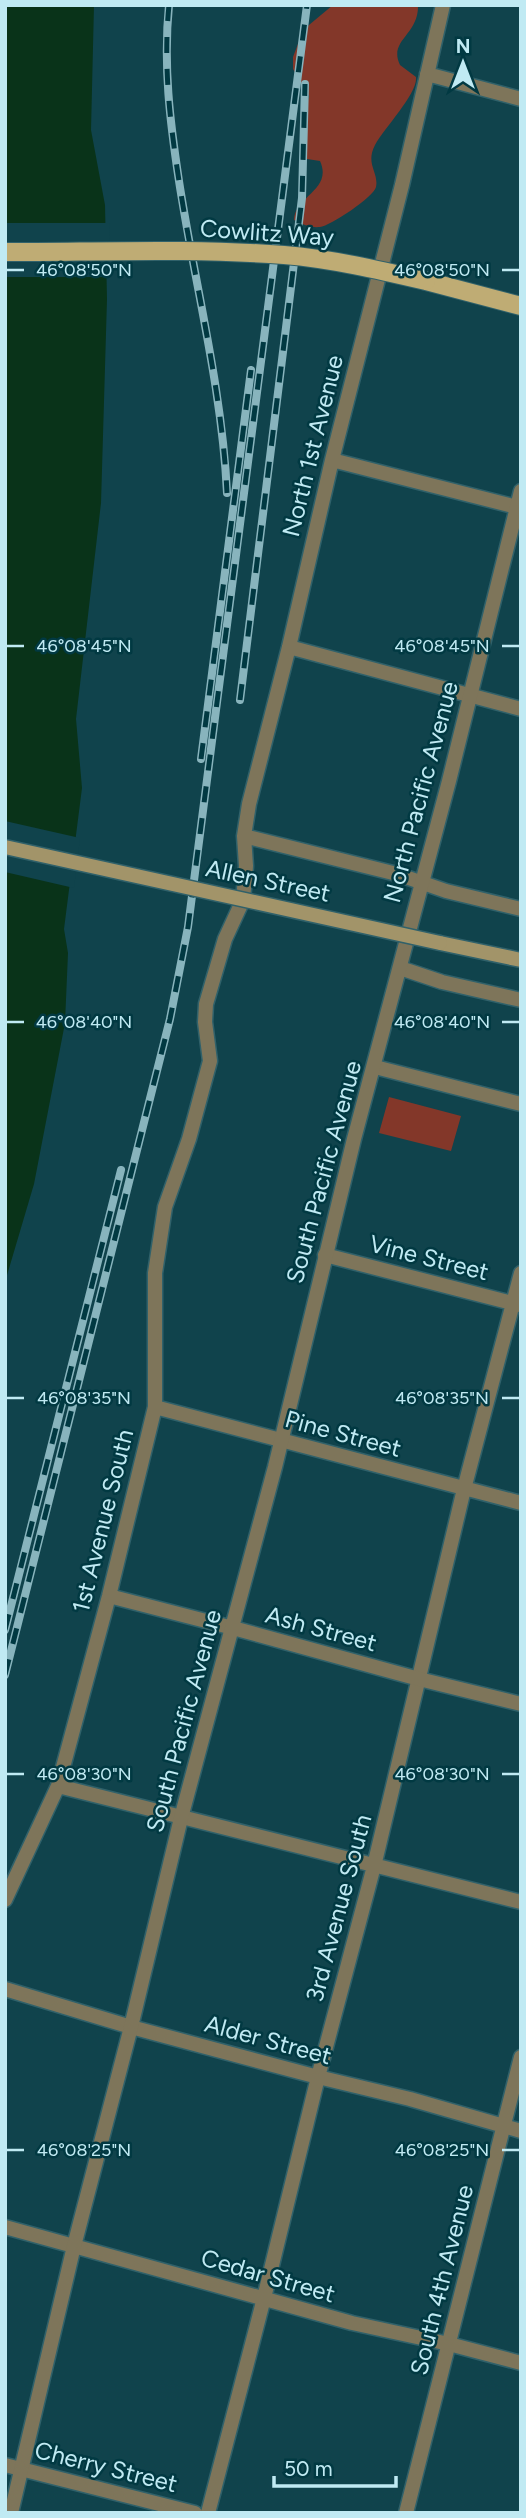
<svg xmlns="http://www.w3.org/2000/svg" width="526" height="2518" font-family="Figtree,sans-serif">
<rect width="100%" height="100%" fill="#10434c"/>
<!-- green -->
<path fill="#833729" d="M 333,5 L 418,5 C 419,35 388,40 400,65 L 416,77 C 418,93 385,127 375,145 C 365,164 379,172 376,187 C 374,197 330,226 320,227 C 310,228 302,224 294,220 C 295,196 333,190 320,161 L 307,159 L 302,156 L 305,114 L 309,96 L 293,69 L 293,57 L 301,36 L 309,25 Z
M 389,1097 L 461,1116 L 451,1151 L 379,1133 Z"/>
<!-- water -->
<path fill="#093319" d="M 5,5 L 94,5 L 91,130 L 105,205 L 107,299 L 101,503 L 76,719 L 82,788 L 64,929 L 68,953 L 65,1023 L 34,1184 L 5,1282 Z"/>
<!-- pier -->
<path fill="#10434c" d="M 5,223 L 109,223 L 110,277 L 5,277 Z
M 5,821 L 80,838 L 74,888 L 5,872 Z"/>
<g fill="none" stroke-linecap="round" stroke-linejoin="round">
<defs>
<path id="minor" d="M 427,74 L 521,99
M 332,460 L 521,508
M 289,647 L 521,709
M 244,836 L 397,874 L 446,891 L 521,909
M 400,968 L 442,982 L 521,1000
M 375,1067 L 521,1104
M 325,1255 L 520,1305
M 155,1407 L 521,1503
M 109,1596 L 233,1628
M 58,1786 L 521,1902
M 5,1900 L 58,1786 L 109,1596 L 155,1407 L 155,1273 L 165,1207 L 189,1139 L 210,1061 L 205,1022 L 206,1004 L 225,939 L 243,900 L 246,866 L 244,836 L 249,804 L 289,647 L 332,460 L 402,185 L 443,5
M 5,1989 L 131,2027 L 318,2077 L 410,2099 L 521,2131
M 5,2227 L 352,2323 L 449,2344 L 521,2363
M 5,2465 L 195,2513
M 208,2513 L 264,2298 L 318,2077 L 374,1866 L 464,1489 L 521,1273
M 406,2513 L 521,2057"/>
<path id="tertiary" d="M 233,1628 L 419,1679 L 521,1704
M 11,2513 L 74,2246 L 131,2027 L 181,1818 L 275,1467 L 354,1139 L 449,781 L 521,491"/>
<path id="secondary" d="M 440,943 L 521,960"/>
<path id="primary" d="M 426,281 L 521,306"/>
</defs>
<!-- minor casing -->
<use href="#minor" stroke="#30616a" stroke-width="17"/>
<!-- tertiary casing -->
<use href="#tertiary" stroke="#30616a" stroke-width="17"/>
<!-- secondary casing -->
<use href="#secondary" stroke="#30616a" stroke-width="17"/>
<!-- primary casing -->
<use href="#primary" stroke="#30616a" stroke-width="20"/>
<!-- minor -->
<use href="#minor" stroke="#7e755a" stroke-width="14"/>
<!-- tertiary -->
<use href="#tertiary" stroke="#7e755a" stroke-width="14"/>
<!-- secondary -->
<use href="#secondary" stroke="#a29469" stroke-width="14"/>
<!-- primary -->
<use href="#primary" stroke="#bfac74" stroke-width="18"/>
<defs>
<path id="rail" d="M 169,5 C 163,65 170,122 179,181 C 195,285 222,388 227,493
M 240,700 L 302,198 L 305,84
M 201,759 L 251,370
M 5,1630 L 121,1170
M 5,1675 L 170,1019 L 188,927 L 307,5"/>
</defs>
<!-- rail casing -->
<use href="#rail" stroke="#88b4bd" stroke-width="8"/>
<!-- rail -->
<use href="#rail" stroke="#013942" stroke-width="5" stroke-dasharray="16" stroke-linecap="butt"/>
<defs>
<path id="secondary-bridge" d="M 5,847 L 440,943"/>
<path id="primary-bridge" d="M 5,252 C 98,252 191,248 284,255 C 332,259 379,270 426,281"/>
</defs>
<!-- secondary-bridge casing -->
<use href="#secondary-bridge" stroke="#30616a" stroke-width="17" stroke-linecap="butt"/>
<!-- primary-bridge casing -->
<use href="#primary-bridge" stroke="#30616a" stroke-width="20" stroke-linecap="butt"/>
<!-- secondary-bridge -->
<use href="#secondary-bridge" stroke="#a29469" stroke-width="14"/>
<!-- primary-bridge -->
<use href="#primary-bridge" stroke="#bfac74" stroke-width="18"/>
</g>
<!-- ticks -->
<path fill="none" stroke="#c0eaf3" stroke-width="2.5" d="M 7,270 L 24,270M 502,270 L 519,270M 7,646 L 24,646M 502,646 L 519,646M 7,1022 L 24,1022M 502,1022 L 519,1022M 7,1398 L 24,1398M 502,1398 L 519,1398M 7,1774 L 24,1774M 502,1774 L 519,1774M 7,2150 L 24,2150M 502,2150 L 519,2150"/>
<g text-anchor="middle" stroke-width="5" stroke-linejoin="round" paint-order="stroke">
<!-- street labels -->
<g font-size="24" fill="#c0eaf3" stroke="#013942">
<text transform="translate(267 233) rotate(4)" y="8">Cowlitz Way</text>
<text transform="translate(313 446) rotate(-76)" y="8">North 1st Avenue</text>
<text transform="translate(421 792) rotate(-75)" y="8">North Pacific Avenue</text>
<text transform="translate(268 881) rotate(12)" y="8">Allen Street</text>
<text transform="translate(324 1172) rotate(-75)" y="8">South Pacific Avenue</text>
<text transform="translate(429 1258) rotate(14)" y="8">Vine Street</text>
<text transform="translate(343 1434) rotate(15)" y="8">Pine Street</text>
<text transform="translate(103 1521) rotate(-76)" y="8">1st Avenue South</text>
<text transform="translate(321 1629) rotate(15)" y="8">Ash Street</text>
<text transform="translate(184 1721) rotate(-75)" y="8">South Pacific Avenue</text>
<text transform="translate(339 1908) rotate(-75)" y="8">3rd Avenue South</text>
<text transform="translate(268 2040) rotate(15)" y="8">Alder Street</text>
<text transform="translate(268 2276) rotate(16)" y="8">Cedar Street</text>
<text transform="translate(442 2280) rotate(-76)" y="8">South 4th Avenue</text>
<text transform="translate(106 2467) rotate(14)" y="8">Cherry Street</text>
</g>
</g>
<g font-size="18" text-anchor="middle" fill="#c0eaf3" stroke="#013942" stroke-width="5" stroke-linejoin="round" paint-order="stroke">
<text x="84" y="276">46°08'50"N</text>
<text x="442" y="276">46°08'50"N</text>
<text x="84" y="652">46°08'45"N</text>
<text x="442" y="652">46°08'45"N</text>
<text x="84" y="1028">46°08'40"N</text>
<text x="442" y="1028">46°08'40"N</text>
<text x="84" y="1404">46°08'35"N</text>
<text x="442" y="1404">46°08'35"N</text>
<text x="84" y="1780">46°08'30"N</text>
<text x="442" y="1780">46°08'30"N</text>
<text x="84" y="2156">46°08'25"N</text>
<text x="442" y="2156">46°08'25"N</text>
</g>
<!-- border -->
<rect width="526" height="2518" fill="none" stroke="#c0eaf3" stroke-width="14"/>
<!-- north arrow -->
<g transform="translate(463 63)" stroke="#013942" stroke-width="5" paint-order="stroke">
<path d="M0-5L12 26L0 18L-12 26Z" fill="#c0eaf3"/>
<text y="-10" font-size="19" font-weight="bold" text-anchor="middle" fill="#c0eaf3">N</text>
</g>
<!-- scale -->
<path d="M274 2476v10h122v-10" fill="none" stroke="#c0eaf3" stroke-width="3.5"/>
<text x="284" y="2476" font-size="21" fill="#c0eaf3" stroke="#013942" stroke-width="5" paint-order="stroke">50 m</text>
</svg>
